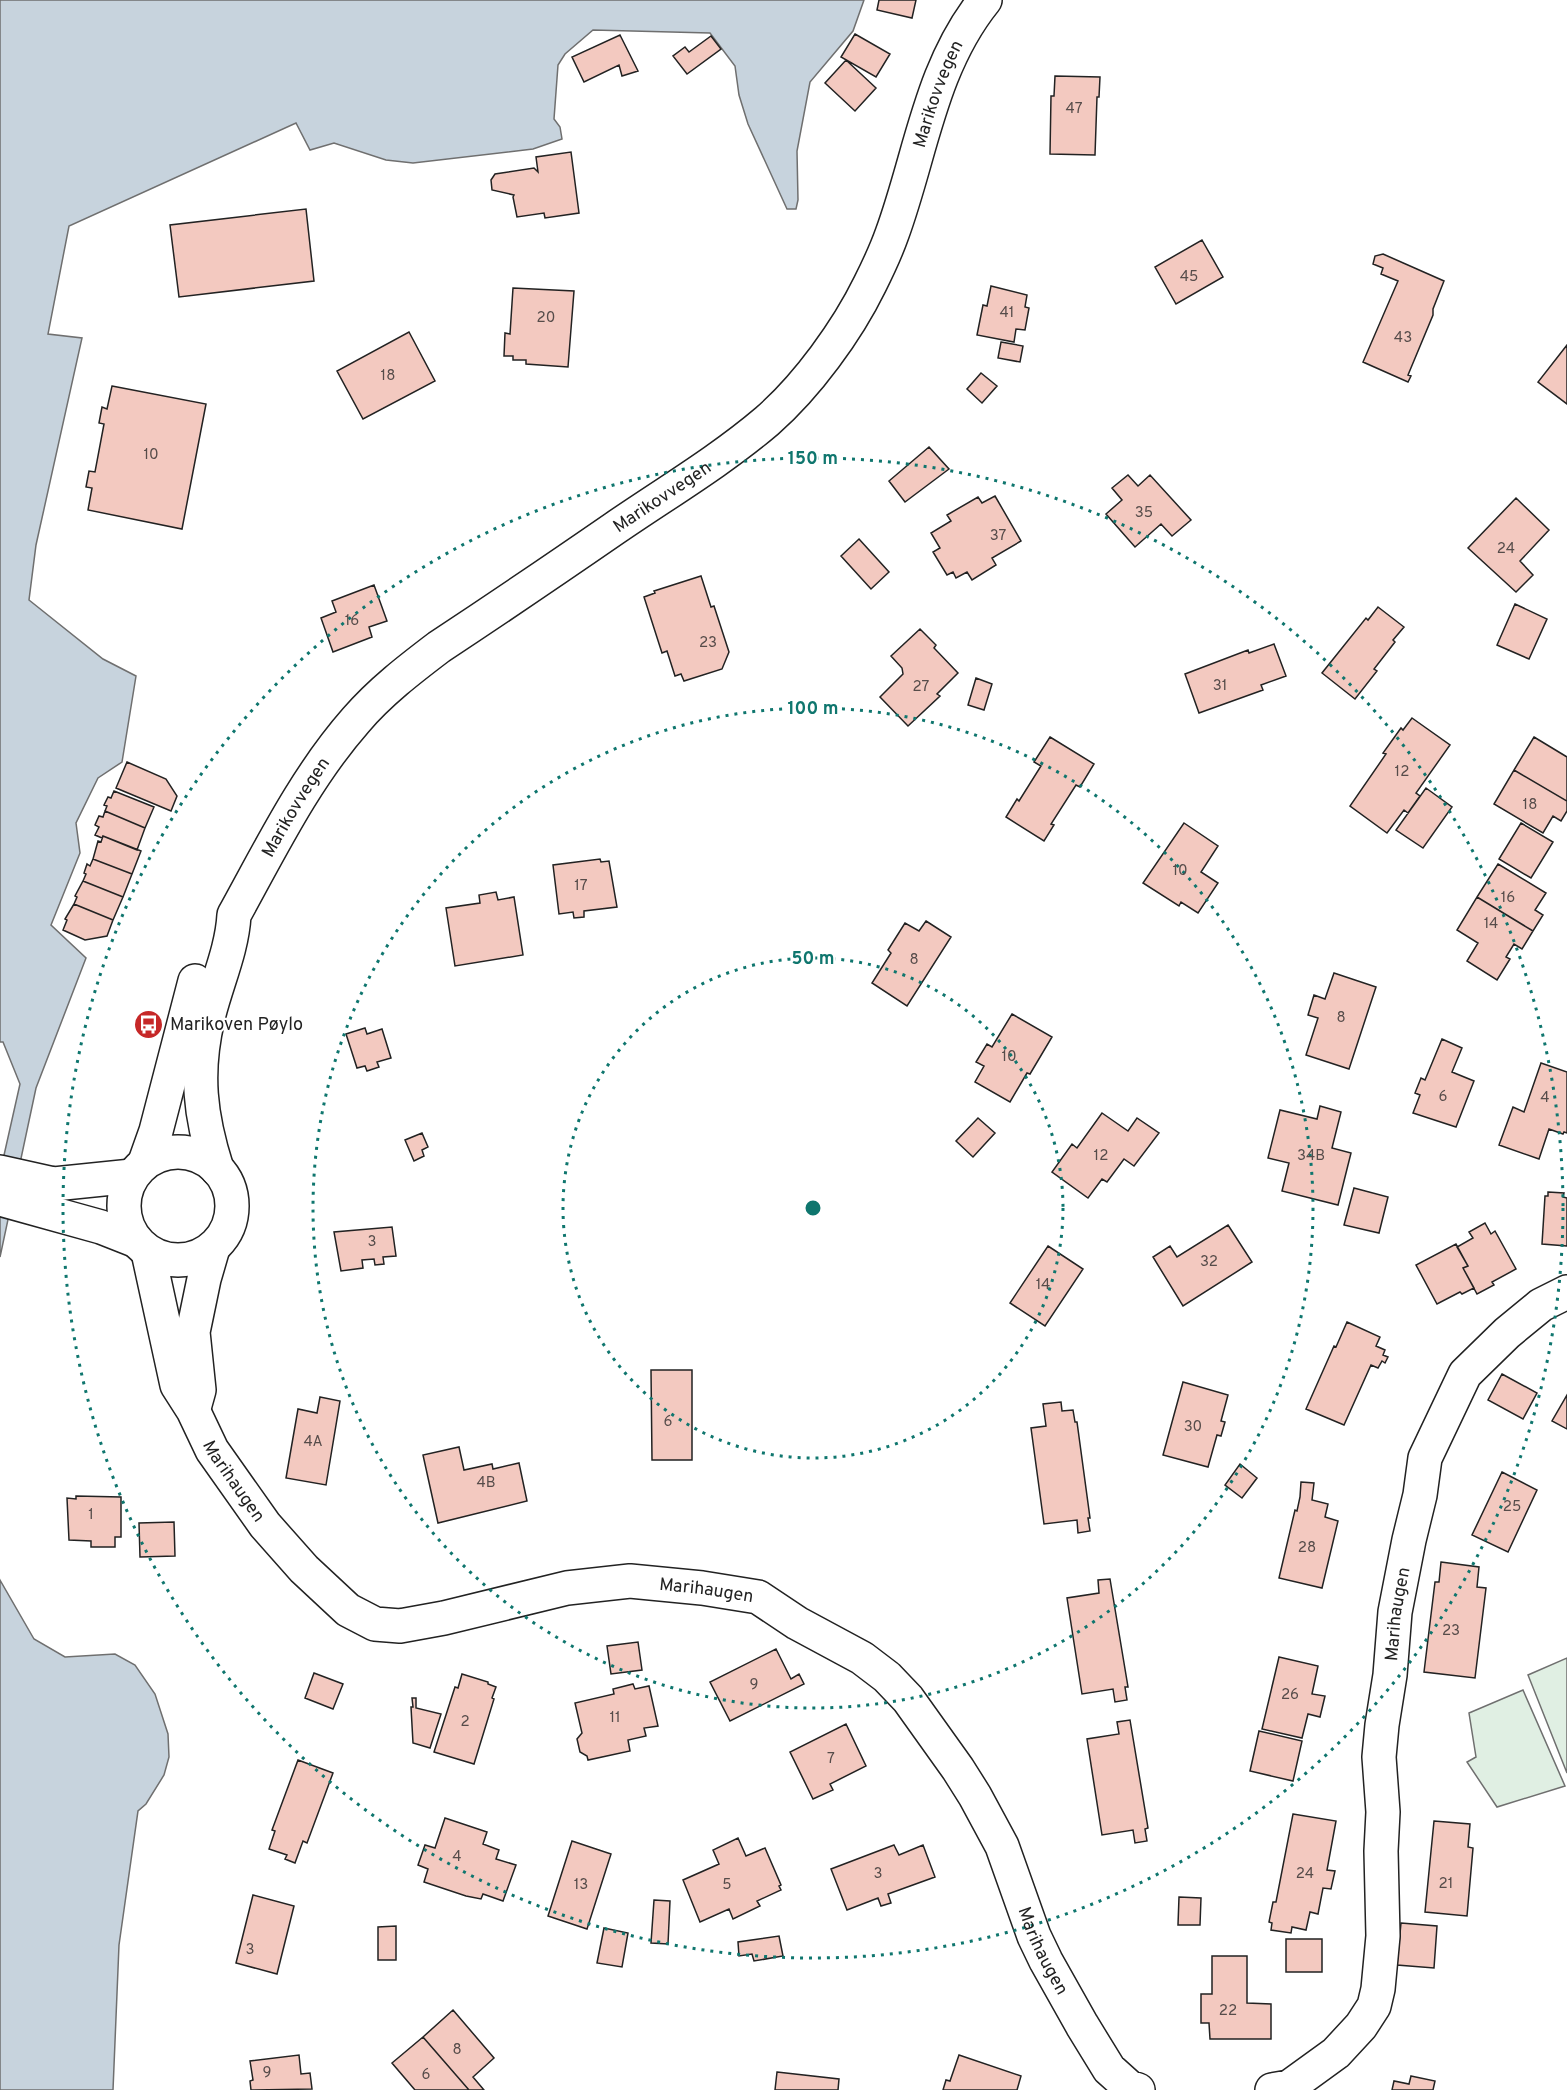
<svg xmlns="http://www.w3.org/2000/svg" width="1567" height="2090" font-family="Overpass,sans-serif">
<rect width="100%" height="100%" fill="#fff"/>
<!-- green -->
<path fill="#e0efe3" stroke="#6f6f6f" stroke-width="1.5" d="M 1567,1658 L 1567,1773 L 1528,1675 Z
M 1523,1690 L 1565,1786 L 1497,1807 L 1467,1762 L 1476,1757 L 1469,1713 Z"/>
<!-- water -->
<path fill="#c7d3dd" stroke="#6f6f6f" stroke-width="1.5" d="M 0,0 L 864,0 L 853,31 L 810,82 L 797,151 L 798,200 L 796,209 L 787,209 L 748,124 L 739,95 L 735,66 L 710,33 L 593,30 L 565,54 L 558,65 L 554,119 L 560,127 L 562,139 L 533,149 L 413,163 L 386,160 L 334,143 L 310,150 L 296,123 L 69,226 L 48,334 L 82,338 L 36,545 L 29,600 L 103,659 L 136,676 L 122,762 L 98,778 L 76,823 L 80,853 L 51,925 L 86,958 L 36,1088 L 0,1257 L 0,1173 L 20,1084 L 3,1042 L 0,1042 Z
M 0,1580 L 34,1639 L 65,1657 L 115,1654 L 135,1665 L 155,1694 L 168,1734 L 169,1757 L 164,1775 L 146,1804 L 138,1811 L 119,1945 L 113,2090 L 0,2090 Z"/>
<!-- building -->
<path fill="#f3c9c0" stroke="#222" stroke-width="1.5" d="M 879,0 L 916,0 L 912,18 L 877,10 Z
M 855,34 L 890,54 L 876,77 L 841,57 Z
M 620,35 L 638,71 L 622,76 L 619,65 L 584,82 L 572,57 Z
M 711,36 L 721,49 L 687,74 L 673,56 L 685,47 L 689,52 Z
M 846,60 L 876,88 L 855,111 L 825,83 Z
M 1055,76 L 1100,77 L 1099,97 L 1097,97 L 1095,155 L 1050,154 L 1051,96 L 1054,96 Z
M 571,152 L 579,213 L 545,218 L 544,213 L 517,217 L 513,197 L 514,195 L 492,190 L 491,180 L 495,174 L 534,168 L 538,172 L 536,157 Z
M 306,209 L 314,281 L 179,297 L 170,225 Z
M 1202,240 L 1223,277 L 1176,304 L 1155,267 Z
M 1383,254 L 1444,281 L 1433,309 L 1433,315 L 1408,375 L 1411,376 L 1408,382 L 1363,362 L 1398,281 L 1381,274 L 1383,268 L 1373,264 L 1375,256 Z
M 991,286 L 1027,295 L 1025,307 L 1029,308 L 1025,330 L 1016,329 L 1014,342 L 977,335 L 983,305 L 987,306 Z
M 513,288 L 574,291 L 568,367 L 526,364 L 526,360 L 513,360 L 513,356 L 504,356 L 505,333 L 510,334 Z
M 409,332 L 435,381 L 363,419 L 337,371 Z
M 1001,342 L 1023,346 L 1020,362 L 998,358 Z
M 1567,345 L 1567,404 L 1538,382 Z
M 981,373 L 997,386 L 982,403 L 967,389 Z
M 112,386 L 206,404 L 182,529 L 88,510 L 92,488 L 86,487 L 89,471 L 95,472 L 104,424 L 99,423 L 102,407 L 107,409 Z
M 929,447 L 949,469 L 905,502 L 889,481 Z
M 1128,475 L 1138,486 L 1150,475 L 1191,520 L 1172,536 L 1161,524 L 1135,547 L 1106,514 L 1122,500 L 1112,488 Z
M 995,496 L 1021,541 L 992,558 L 996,565 L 972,580 L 967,572 L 956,578 L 953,572 L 947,575 L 933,552 L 940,548 L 931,533 L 951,521 L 947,515 L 978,497 L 982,503 Z
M 1516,498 L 1549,530 L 1520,561 L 1533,575 L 1516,592 L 1468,548 Z
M 859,539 L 889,572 L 871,589 L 841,556 Z
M 701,576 L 711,607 L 714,606 L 729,652 L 722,669 L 684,681 L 681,674 L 675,676 L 667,651 L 662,653 L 644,597 L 655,593 L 654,591 Z
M 374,585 L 387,621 L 369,627 L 372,637 L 333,652 L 321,618 L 336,612 L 332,601 Z
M 1515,604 L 1547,619 L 1529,659 L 1497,645 Z
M 1378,607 L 1404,627 L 1393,640 L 1395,642 L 1374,669 L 1377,671 L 1355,699 L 1322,673 L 1366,618 L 1368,620 Z
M 920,629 L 936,645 L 934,648 L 958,673 L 937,694 L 940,696 L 908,726 L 880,697 L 903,674 L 902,668 L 891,656 Z
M 1274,644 L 1286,676 L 1261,685 L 1263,690 L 1199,713 L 1185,674 L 1248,650 L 1249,653 Z
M 976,678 L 992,684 L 984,710 L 968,705 Z
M 1412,718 L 1450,745 L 1416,793 L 1420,796 L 1408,813 L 1404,810 L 1387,833 L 1350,806 L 1386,754 L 1383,753 L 1401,728 L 1403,730 Z
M 1050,737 L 1094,764 L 1080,787 L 1076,785 L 1051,824 L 1054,825 L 1044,841 L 1006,817 L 1017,799 L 1019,801 L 1041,766 L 1034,762 Z
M 1534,737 L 1567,757 L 1567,801 L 1514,770 Z
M 127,762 L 166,779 L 177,796 L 171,811 L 116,788 Z
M 1514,770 L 1567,801 L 1567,811 L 1561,821 L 1553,816 L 1543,833 L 1494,804 Z
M 1426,788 L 1452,807 L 1423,848 L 1396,830 Z
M 114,791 L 154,807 L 145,828 L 105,811 L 107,806 L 104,805 L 108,797 L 111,798 Z
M 105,811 L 145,828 L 137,850 L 103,836 L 102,838 L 95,835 L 99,827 L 95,825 L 99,816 L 103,817 Z
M 1184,823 L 1218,846 L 1201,872 L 1218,883 L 1198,913 L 1181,902 L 1179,906 L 1143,883 Z
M 1521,823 L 1553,842 L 1531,878 L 1499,859 Z
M 103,836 L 141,851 L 132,874 L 93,859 L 98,841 L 101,842 Z
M 93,859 L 132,874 L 123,897 L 83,881 L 86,874 L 84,873 L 87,864 L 90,866 Z
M 600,859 L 601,862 L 609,861 L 617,907 L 584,911 L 584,917 L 574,918 L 573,912 L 559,914 L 553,865 Z
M 1498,864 L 1546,893 L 1535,910 L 1543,915 L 1533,931 L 1477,897 Z
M 83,881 L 123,897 L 113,920 L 74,904 L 77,897 L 75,896 Z
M 496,892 L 498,900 L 514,897 L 523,955 L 455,966 L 446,908 L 480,903 L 479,895 Z
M 1477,897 L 1533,931 L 1522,949 L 1514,944 L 1506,957 L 1510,959 L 1497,980 L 1467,961 L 1478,943 L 1457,930 Z
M 74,904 L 113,920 L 107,936 L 85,940 L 63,930 L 67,920 L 65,919 Z
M 926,921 L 951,937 L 907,1006 L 872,983 L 891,953 L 888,950 L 905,923 L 919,931 Z
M 1334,973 L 1376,987 L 1349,1069 L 1306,1055 L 1318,1018 L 1308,1015 L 1314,995 L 1325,999 Z
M 1012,1014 L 1052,1037 L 1030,1074 L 1027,1073 L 1010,1102 L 975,1082 L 984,1066 L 976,1062 L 987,1044 L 992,1047 Z
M 365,1028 L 367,1034 L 382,1029 L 391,1058 L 377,1062 L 379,1067 L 367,1071 L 365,1066 L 357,1068 L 346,1034 Z
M 1442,1039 L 1462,1048 L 1452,1072 L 1474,1081 L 1456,1127 L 1413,1113 L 1420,1095 L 1415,1093 L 1421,1078 L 1425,1080 Z
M 1541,1063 L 1567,1072 L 1567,1133 L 1564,1132 L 1563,1134 L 1549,1129 L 1539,1159 L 1499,1145 L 1513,1107 L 1524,1112 Z
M 1320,1106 L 1341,1112 L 1332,1148 L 1351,1153 L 1338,1205 L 1282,1191 L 1289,1163 L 1268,1158 L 1280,1110 L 1317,1119 Z
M 1102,1113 L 1128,1131 L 1137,1118 L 1159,1133 L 1134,1166 L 1124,1159 L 1107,1182 L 1102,1179 L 1088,1198 L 1052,1172 L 1072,1144 L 1077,1148 Z
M 978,1118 L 995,1133 L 973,1157 L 956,1141 Z
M 422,1133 L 428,1147 L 422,1150 L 424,1156 L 414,1161 L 405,1140 Z
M 1354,1188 L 1388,1197 L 1379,1233 L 1344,1225 Z
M 1548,1192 L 1564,1193 L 1563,1197 L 1567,1198 L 1567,1246 L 1542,1244 L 1545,1196 L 1548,1196 Z
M 1485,1223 L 1491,1234 L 1495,1231 L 1516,1269 L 1492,1282 L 1494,1285 L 1477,1294 L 1463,1268 L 1468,1266 L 1457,1247 L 1473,1238 L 1469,1232 Z
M 1228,1225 L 1252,1262 L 1183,1306 L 1153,1257 L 1170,1246 L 1177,1257 Z
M 392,1227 L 396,1256 L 383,1257 L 384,1264 L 375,1265 L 374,1259 L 362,1260 L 363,1268 L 341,1271 L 334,1232 Z
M 1456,1244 L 1468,1266 L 1463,1268 L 1474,1288 L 1462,1294 L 1460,1292 L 1437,1304 L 1416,1265 Z
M 1048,1246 L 1083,1269 L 1045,1326 L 1010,1303 Z
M 1347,1322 L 1380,1337 L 1376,1346 L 1385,1350 L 1383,1355 L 1388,1357 L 1385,1363 L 1382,1361 L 1378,1368 L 1371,1365 L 1344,1425 L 1306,1409 L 1334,1346 L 1336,1347 Z
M 651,1370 L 692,1370 L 692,1460 L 652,1460 Z
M 1502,1374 L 1537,1393 L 1523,1419 L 1488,1400 Z
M 1183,1382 L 1228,1395 L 1221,1421 L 1225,1422 L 1221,1436 L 1217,1435 L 1208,1467 L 1163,1455 Z
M 1567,1395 L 1567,1429 L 1552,1421 Z
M 320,1397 L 340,1401 L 326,1485 L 286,1478 L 298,1409 L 317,1413 Z
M 1061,1402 L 1062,1411 L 1073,1410 L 1075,1422 L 1077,1422 L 1090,1518 L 1088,1518 L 1090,1531 L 1078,1533 L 1077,1520 L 1044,1524 L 1031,1428 L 1046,1426 L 1043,1404 Z
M 459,1447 L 464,1470 L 492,1464 L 493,1469 L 519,1463 L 527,1501 L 438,1523 L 423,1455 Z
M 1240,1464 L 1257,1478 L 1242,1498 L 1225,1485 Z
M 1502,1472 L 1537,1490 L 1508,1552 L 1472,1535 Z
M 1301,1482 L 1314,1483 L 1312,1500 L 1328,1504 L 1325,1517 L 1338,1521 L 1322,1588 L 1279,1578 L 1295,1510 L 1297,1511 L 1300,1497 Z
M 76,1496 L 121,1497 L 121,1537 L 115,1537 L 115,1547 L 91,1547 L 91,1541 L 69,1540 L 67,1498 L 76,1499 Z
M 174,1522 L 175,1556 L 140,1557 L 139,1523 Z
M 1441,1562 L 1479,1567 L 1477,1587 L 1486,1588 L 1475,1678 L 1424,1672 L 1435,1582 L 1439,1582 Z
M 1110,1579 L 1128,1687 L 1125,1687 L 1127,1700 L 1115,1702 L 1113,1689 L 1082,1694 L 1067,1598 L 1099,1593 L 1098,1580 Z
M 638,1642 L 642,1670 L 611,1674 L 607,1646 Z
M 776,1649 L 791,1679 L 799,1674 L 804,1684 L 730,1721 L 710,1682 Z
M 1279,1657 L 1318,1666 L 1312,1694 L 1325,1696 L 1320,1717 L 1308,1714 L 1302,1738 L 1262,1729 Z
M 314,1673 L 343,1684 L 333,1709 L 305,1698 Z
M 462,1674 L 488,1682 L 488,1684 L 496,1687 L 492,1698 L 494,1699 L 474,1764 L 434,1752 L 455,1687 L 458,1688 Z
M 633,1684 L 635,1689 L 649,1686 L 658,1726 L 644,1728 L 646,1736 L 628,1740 L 630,1751 L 588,1760 L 587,1756 L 580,1752 L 577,1739 L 582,1733 L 575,1703 L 614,1694 L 613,1689 Z
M 412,1698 L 416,1698 L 416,1708 L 441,1714 L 430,1748 L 413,1743 L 411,1707 L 413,1707 Z
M 1130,1720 L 1148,1828 L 1145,1829 L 1147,1841 L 1135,1843 L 1133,1830 L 1102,1835 L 1087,1739 L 1119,1734 L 1117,1722 Z
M 846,1724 L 866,1766 L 830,1784 L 833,1790 L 813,1799 L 790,1752 Z
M 1259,1731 L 1302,1741 L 1293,1781 L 1250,1771 Z
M 298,1760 L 333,1773 L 307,1843 L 303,1841 L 295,1863 L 285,1859 L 287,1855 L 269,1849 L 275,1831 L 272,1830 Z
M 1293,1814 L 1336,1821 L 1327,1870 L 1335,1871 L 1331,1889 L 1323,1888 L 1318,1914 L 1310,1912 L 1306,1930 L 1292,1927 L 1291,1933 L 1271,1930 L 1272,1923 L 1269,1922 L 1273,1902 L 1276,1902 Z
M 445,1818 L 487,1832 L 483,1844 L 499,1850 L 496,1859 L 516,1865 L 503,1901 L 483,1894 L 481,1899 L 466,1896 L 424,1882 L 428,1869 L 418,1865 L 425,1845 L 435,1848 Z
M 1434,1821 L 1470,1824 L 1468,1847 L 1473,1848 L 1467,1916 L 1425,1912 Z
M 738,1838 L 746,1856 L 765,1848 L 781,1885 L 779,1886 L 781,1890 L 757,1901 L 760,1906 L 733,1919 L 729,1909 L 700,1922 L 683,1880 L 719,1864 L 713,1850 Z
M 572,1841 L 611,1854 L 587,1929 L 548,1916 Z
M 894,1845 L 899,1855 L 923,1845 L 935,1877 L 888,1894 L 891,1903 L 881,1906 L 878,1898 L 847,1910 L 831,1869 Z
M 253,1895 L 294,1906 L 277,1974 L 236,1963 Z
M 1179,1897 L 1201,1898 L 1200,1925 L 1178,1925 Z
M 654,1900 L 670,1901 L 668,1944 L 651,1943 Z
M 1401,1923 L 1437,1926 L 1434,1968 L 1397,1965 Z
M 396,1926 L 396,1960 L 378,1960 L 378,1927 Z
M 604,1928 L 628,1933 L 622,1967 L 597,1963 Z
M 779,1936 L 783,1956 L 754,1961 L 752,1954 L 739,1956 L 738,1942 Z
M 1286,1939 L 1322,1939 L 1322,1972 L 1286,1972 Z
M 1212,1956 L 1247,1956 L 1247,2003 L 1271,2004 L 1271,2039 L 1210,2039 L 1209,2023 L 1201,2023 L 1201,1994 L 1212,1994 Z
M 453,2010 L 494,2058 L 473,2077 L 484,2090 L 469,2090 L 423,2037 Z
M 423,2037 L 469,2090 L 415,2090 L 392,2063 Z
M 299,2055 L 301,2074 L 310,2073 L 312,2089 L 251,2090 L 250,2081 L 253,2080 L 250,2061 Z
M 959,2055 L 1021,2076 L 1017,2090 L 943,2090 L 946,2080 L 950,2081 Z
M 777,2072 L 839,2079 L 838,2090 L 775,2090 Z
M 1411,2076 L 1435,2081 L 1433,2090 L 1392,2090 L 1394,2081 L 1409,2084 Z"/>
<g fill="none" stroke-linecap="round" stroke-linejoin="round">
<defs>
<g id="minor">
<path id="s1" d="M 148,1252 L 177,1385 L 193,1410 L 212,1450 L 265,1525 L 304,1569 L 348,1610 L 375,1624 L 400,1626 L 444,1618 L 567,1588 L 630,1581 L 702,1588 L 758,1597 L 797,1623 L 862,1658 L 887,1677 L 908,1699 L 958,1769 L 975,1796 L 1002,1846 L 1034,1936 L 1046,1961 L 1082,2025 L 1109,2069 L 1129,2087 L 1138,2090"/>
<path d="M 194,1408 L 199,1390 L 193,1332 L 204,1279 L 213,1248"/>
<path id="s2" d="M 1272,2090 L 1289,2087 L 1336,2053 L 1361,2026 L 1374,2006 L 1378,1989 L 1383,1936 L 1381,1851 L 1383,1812 L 1379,1757 L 1382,1725 L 1390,1675 L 1395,1612 L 1409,1540 L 1420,1495 L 1425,1458 L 1465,1374 L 1507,1333 L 1541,1305 L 1567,1292"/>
</g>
<g id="major">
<circle cx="178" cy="1206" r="54"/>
<path d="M 145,1162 L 156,1131 L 195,981"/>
<path id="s3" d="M 217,1169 C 200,1116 195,1073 208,1018 C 216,984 232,951 234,915 C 271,848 305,778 356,720 C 380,692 410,669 439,647 C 498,608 557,568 615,528 C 666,493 720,461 767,421 C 807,386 847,331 870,284 C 878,268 886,251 892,234 C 921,155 930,68 985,0"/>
<path d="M 0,1172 L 54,1184 L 132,1176"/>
<path d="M 0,1199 L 101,1227 L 134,1240"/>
</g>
</defs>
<!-- minor casing -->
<use href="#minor" stroke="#222" stroke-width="36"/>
<!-- major casing -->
<use href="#major" stroke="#222" stroke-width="36"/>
<!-- minor -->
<use href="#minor" stroke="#fff" stroke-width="33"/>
<!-- major -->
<use href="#major" stroke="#fff" stroke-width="33"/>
</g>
<!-- distance rings -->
<g fill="none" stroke="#0f766e" stroke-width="3" stroke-dasharray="3 6">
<circle cx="813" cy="1208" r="250"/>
<circle cx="813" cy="1208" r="500"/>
<circle cx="813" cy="1208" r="750"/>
</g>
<!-- icons -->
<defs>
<symbol id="bus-disc" viewBox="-11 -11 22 22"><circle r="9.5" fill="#c62828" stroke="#fff"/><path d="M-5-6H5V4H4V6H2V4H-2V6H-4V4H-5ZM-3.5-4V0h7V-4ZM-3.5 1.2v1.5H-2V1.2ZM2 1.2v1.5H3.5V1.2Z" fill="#fff"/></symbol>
</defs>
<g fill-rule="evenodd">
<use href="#bus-disc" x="132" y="1008" width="33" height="33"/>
</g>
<g text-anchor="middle" stroke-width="4.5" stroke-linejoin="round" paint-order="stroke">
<!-- number labels -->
<g font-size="15" fill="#564c4a">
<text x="1074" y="113">47</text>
<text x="1189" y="281">45</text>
<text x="1007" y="317">41</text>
<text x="546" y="322">20</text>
<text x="1403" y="342">43</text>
<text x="388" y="380">18</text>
<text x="151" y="459">10</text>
<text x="1144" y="517">35</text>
<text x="998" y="540">37</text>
<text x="1506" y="553">24</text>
<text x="352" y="625">16</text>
<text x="708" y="647">23</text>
<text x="1220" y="690">31</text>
<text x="921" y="691">27</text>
<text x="1402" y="776">12</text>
<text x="1530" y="809">18</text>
<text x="1180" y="875">10</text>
<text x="581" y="890">17</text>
<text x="1508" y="902">16</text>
<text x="1491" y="928">14</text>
<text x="914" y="964">8</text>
<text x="1341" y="1022">8</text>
<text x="1009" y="1061">10</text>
<text x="1443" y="1101">6</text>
<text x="1545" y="1102">4</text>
<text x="1101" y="1160">12</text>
<text x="1311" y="1160">34B</text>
<text x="372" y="1246">3</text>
<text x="1209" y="1266">32</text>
<text x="1043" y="1289">14</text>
<text x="668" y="1426">6</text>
<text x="1193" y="1431">30</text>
<text x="313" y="1446">4A</text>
<text x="486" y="1487">4B</text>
<text x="1512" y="1511">25</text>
<text x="91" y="1519">1</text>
<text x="1307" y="1552">28</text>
<text x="1451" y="1635">23</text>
<text x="754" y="1689">9</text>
<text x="1290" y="1699">26</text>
<text x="615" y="1722">11</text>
<text x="465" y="1726">2</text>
<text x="831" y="1763">7</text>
<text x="457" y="1861">4</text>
<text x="878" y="1878">3</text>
<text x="1305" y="1878">24</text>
<text x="1446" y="1888">21</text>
<text x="581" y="1889">13</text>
<text x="727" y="1889">5</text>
<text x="250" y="1954">3</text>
<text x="1228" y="2015">22</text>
<text x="457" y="2054">8</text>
<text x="267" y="2077">9</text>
<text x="426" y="2079">6</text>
</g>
<!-- street labels -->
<g font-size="18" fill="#222" stroke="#fff">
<text dy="6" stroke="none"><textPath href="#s3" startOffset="1374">Marikovvegen</textPath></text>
<text dy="6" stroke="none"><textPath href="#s3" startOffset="870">Marikovvegen</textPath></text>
<text dy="6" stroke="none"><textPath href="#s3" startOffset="384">Marikovvegen</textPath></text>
<text dy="6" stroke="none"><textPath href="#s1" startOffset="248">Marihaugen</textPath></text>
<text dy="6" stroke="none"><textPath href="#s1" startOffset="788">Marihaugen</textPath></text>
<text dy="6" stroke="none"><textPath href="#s2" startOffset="530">Marihaugen</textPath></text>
<text dy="6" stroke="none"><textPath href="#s1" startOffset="1310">Marihaugen</textPath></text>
</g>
<!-- poi labels -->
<g font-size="18" fill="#222" stroke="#fff" text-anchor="start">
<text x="170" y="1030">Marikoven Pøylo</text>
</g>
</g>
<circle cx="813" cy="1208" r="9" fill="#0f766e" stroke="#fff" stroke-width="3"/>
<g font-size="18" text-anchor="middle" font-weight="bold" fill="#0f766e" stroke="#fff" stroke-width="4.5" stroke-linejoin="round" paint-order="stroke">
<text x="813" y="464">150 m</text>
<text x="813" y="714">100 m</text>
<text x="813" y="964">50 m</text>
</g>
</svg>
